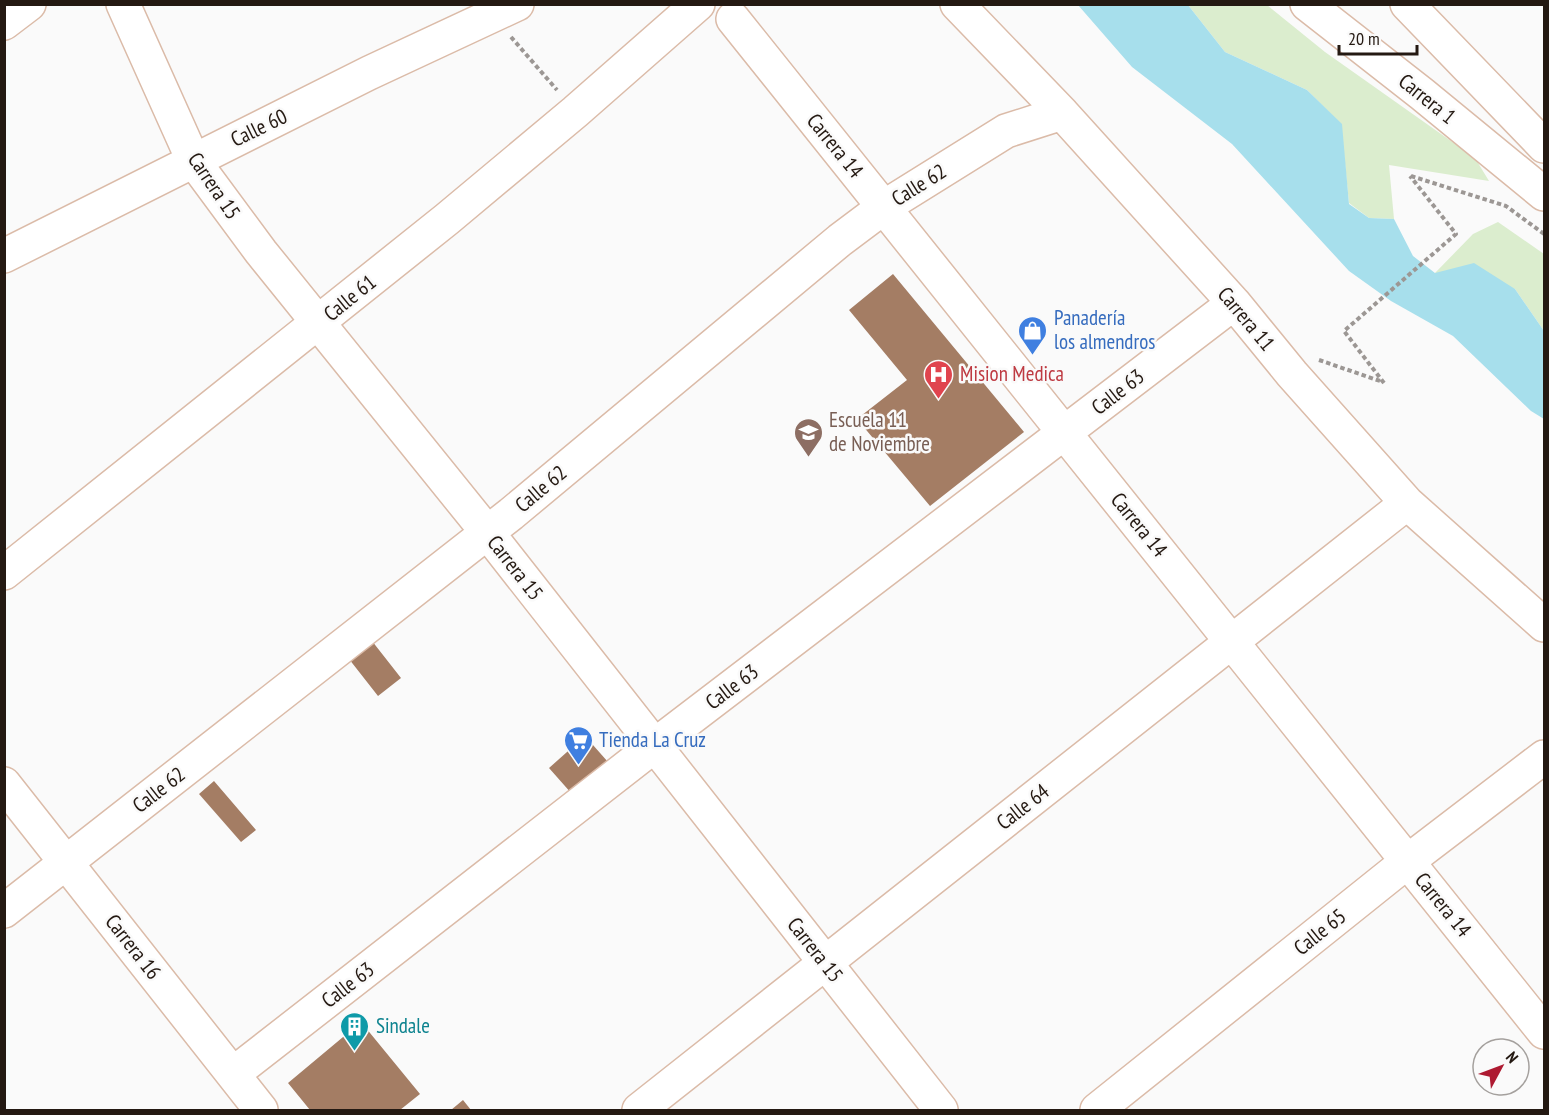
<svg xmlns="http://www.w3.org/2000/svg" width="1549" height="1115" font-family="'PT Sans Narrow',sans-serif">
<rect width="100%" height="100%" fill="#fafafa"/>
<!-- green -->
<path fill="#dbedce" d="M 1188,5 L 1267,5 L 1325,52 L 1475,158 L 1489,181 L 1389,165 L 1394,219 L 1369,218 L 1349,203 L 1341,124 L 1307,90 L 1225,52 Z
M 1498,222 L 1544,254 L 1544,331 L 1515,289 L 1435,273 L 1473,234 Z"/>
<!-- water -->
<path fill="#a7dfec" d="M 1078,5 L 1188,5 L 1225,52 L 1307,90 L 1342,124 L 1349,204 L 1369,218 L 1394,219 L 1413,256 L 1435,273 L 1474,263 L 1515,289 L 1544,331 L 1544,419 L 1531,411 L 1453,336 L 1391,301 L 1349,271 L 1232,144 L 1132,67 Z"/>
<!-- building -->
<path fill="#a47d64" d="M 893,274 L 1024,432 L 930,506 L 857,419 L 907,380 L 849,310 Z
M 372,641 L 401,678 L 378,696 L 349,659 Z
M 585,736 L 608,762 L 572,794 L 549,768 Z
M 214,781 L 256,830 L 241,842 L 199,794 Z
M 361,1022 L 420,1094 L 400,1110 L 310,1110 L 288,1083 Z
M 463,1100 L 471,1110 L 451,1110 Z"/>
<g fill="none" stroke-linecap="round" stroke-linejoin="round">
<defs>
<path id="minor" d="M 123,4 L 193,160 L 261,252 L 487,532 L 941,1110
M 957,4 L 1062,113 L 1234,303 L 1292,374 L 1407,503 L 1544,625
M 733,19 L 1544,1032
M 4,23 L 29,4
M 4,784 L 261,1110
M 4,911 L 511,514 L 840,240 L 884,207 L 1006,131 L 1062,113
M 233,1074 L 654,746 L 1234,303
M 639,1110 L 1407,503
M 1097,1110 L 1408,861 L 1544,757"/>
<path id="major" d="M 1307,4 L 1422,94 L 1544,194
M 1407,4 L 1544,146
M 4,256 L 369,73 L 517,4
M 4,573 L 447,219 L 575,112 L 698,4"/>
</defs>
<!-- minor casing -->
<use href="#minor" stroke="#dbbba8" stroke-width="36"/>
<!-- major casing -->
<use href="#major" stroke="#dbbba8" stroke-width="36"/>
<!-- path -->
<path stroke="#9c9794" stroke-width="4" stroke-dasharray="4.5 3" stroke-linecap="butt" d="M 511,37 L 557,90
M 1411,176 L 1506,206 L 1544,234
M 1319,360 L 1383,382
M 1384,383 L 1344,331 L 1456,234 L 1410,176"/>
<!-- minor -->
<use href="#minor" stroke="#fff" stroke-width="33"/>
<!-- major -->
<use href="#major" stroke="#fff" stroke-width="33"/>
</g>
<!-- icons -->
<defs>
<symbol id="shop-pin" viewBox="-11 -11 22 30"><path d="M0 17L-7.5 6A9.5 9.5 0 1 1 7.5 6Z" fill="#3f7fe0" stroke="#fafafa"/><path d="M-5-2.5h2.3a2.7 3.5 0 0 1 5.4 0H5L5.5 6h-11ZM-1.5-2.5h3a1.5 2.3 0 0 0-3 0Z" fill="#fff"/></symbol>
<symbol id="hospital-pin" viewBox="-11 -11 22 30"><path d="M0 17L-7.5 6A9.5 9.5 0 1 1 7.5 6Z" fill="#e0444e" stroke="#fafafa"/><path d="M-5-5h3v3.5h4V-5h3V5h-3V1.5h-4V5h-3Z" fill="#fff"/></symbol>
<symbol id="school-pin" viewBox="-11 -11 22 30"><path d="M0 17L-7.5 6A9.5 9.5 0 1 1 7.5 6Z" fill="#8d6e63" stroke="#fafafa"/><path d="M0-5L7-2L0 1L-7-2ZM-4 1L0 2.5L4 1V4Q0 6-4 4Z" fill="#fff"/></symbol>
<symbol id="supermarket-pin" viewBox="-11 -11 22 30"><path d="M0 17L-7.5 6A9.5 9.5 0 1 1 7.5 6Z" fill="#3f7fe0" stroke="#fafafa"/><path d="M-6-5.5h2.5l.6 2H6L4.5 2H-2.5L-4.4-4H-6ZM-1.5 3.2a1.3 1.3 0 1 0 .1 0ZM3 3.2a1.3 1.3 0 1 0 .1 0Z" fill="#fff"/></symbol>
<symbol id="building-pin" viewBox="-11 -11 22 30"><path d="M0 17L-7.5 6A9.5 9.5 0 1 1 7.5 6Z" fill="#0f9aa8" stroke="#fafafa"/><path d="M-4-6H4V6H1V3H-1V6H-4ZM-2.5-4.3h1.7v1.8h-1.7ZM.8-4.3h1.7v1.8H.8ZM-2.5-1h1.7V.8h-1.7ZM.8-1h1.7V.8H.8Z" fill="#fff"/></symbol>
</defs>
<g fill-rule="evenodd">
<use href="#shop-pin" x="1016" y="314" width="33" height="45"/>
<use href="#hospital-pin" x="922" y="358" width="33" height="45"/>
<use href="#school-pin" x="792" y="416" width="33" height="45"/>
<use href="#supermarket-pin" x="562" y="724" width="33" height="45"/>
<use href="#building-pin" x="338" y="1010" width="33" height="45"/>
</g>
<g text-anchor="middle" stroke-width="5" stroke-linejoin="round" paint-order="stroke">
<!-- street labels -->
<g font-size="21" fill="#241912" stroke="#fafafa">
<text transform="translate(1427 99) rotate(39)" y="7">Carrera 1</text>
<text transform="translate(259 128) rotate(-26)" y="7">Calle 60</text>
<text transform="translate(835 146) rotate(51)" y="7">Carrera 14</text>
<text transform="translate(919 185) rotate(-32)" y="7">Calle 62</text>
<text transform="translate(214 186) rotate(56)" y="7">Carrera 15</text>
<text transform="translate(350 298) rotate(-39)" y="7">Calle 61</text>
<text transform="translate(1246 319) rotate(50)" y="7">Carrera 11</text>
<text transform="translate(1118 392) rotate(-38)" y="7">Calle 63</text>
<text transform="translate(541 489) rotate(-40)" y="7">Calle 62</text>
<text transform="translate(1139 525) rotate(51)" y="7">Carrera 14</text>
<text transform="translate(515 568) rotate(52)" y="7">Carrera 15</text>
<text transform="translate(732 687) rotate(-37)" y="7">Calle 63</text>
<text transform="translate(159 790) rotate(-38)" y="7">Calle 62</text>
<text transform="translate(1023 807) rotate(-38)" y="7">Calle 64</text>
<text transform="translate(1443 905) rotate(51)" y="7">Carrera 14</text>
<text transform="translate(1320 932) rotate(-39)" y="7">Calle 65</text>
<text transform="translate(133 947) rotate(52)" y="7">Carrera 16</text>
<text transform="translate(815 950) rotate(52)" y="7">Carrera 15</text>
<text transform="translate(348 985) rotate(-38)" y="7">Calle 63</text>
</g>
<!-- shop labels -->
<g font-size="21" fill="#366cbe" stroke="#fafafa" text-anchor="start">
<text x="1054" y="325">Panadería<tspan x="1054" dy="24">los almendros</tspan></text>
<text x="599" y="747">Tienda La Cruz</text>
</g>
<!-- health labels -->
<g font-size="21" fill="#be3a42" stroke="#fafafa" text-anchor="start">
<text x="960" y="381">Mision Medica</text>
</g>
<!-- education labels -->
<g font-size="21" fill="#785e54" stroke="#fafafa" text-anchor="start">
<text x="829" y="427">Escuela 11<tspan x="829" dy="24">de Noviembre</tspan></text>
</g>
<!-- culture labels -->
<g font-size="21" fill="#0d838f" stroke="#fafafa" text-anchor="start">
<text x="376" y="1033">Sindale</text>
</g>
</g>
<!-- border -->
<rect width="1549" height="1115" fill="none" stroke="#241912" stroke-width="12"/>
<!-- north arrow -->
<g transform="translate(1501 1067) rotate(49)"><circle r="28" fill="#fafafa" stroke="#a4a09d" stroke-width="1.5"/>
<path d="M0-4.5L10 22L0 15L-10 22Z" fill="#ae1a31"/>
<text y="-9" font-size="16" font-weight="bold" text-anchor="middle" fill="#241912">N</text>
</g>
<!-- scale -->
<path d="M1339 45v9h78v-9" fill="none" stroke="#241912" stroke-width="3"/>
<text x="1348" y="45" font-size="18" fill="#241912" stroke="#fafafa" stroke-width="4.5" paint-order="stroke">20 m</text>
</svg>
